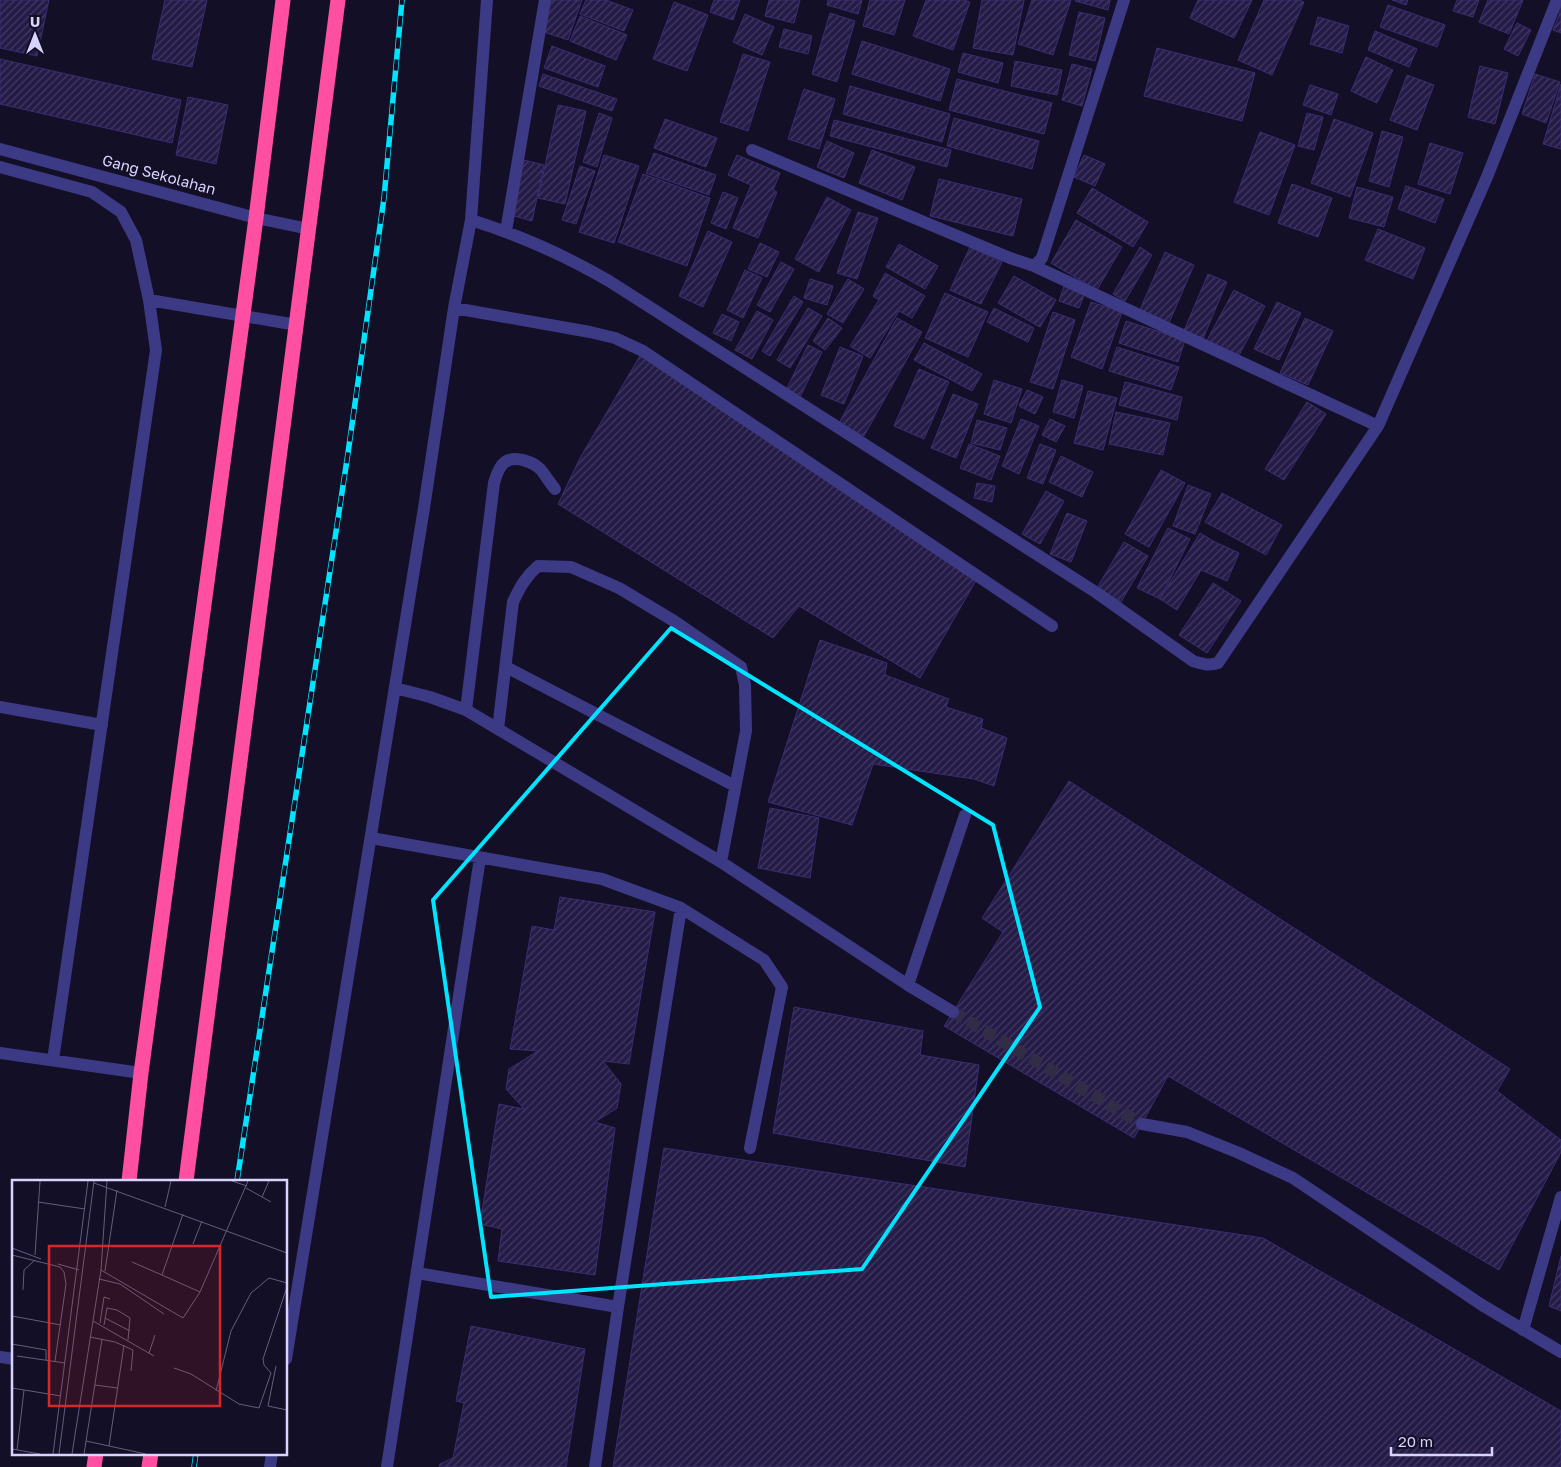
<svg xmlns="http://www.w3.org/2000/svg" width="1561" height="1467" font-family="'Golos Text',sans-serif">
<defs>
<pattern id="building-hatch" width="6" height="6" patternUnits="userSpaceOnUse" patternTransform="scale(1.25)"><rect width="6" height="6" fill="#241b47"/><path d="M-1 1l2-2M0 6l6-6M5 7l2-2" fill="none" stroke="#433b63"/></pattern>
</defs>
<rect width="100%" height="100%" fill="#130f26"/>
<!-- building -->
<path fill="url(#building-hatch)" stroke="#3b2d73" d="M 0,0 L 49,0 L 37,56 L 0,48 Z
M 165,0 L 207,0 L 192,67 L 152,59 Z
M 552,0 L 582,0 L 568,40 L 541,31 Z
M 586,0 L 606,0 L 633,10 L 624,31 L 580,14 Z
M 714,0 L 740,0 L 733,20 L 710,12 Z
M 769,0 L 800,0 L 794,23 L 765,16 Z
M 828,0 L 862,0 L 858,14 L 827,5 Z
M 870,0 L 905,0 L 894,35 L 863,26 Z
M 926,0 L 964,0 L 970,2 L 953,50 L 913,36 Z
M 982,0 L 1024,0 L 1013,55 L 973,48 Z
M 1032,0 L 1071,0 L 1053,55 L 1018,44 Z
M 1075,0 L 1110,0 L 1108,10 L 1075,1 Z
M 1198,0 L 1252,0 L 1234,38 L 1190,18 Z
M 1264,0 L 1299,0 L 1304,2 L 1272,75 L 1238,60 Z
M 1392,0 L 1408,0 L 1406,5 Z
M 1457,0 L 1479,0 L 1473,17 L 1453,11 Z
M 1488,0 L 1523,0 L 1509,34 L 1479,22 Z
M 674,2 L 708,15 L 687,71 L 653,59 Z
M 1561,2 L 1561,33 L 1553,30 L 1560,13 L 1557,12 Z
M 1388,5 L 1445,25 L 1437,47 L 1380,27 Z
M 1079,12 L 1105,18 L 1095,61 L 1069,55 Z
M 830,13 L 855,21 L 837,82 L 812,74 Z
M 745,14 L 774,27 L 762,55 L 733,42 Z
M 580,16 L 627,35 L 616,60 L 570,41 Z
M 1318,17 L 1349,26 L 1342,53 L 1310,44 Z
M 1517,23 L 1531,30 L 1518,56 L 1504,49 Z
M 784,29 L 812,36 L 808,54 L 779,47 Z
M 1375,31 L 1417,49 L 1409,67 L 1368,50 Z
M 862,41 L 950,69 L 940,101 L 852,74 Z
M 552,46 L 605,66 L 598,87 L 544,68 Z
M 1157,48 L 1255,73 L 1242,121 L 1144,96 Z
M 963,53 L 1003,63 L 998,83 L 958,72 Z
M 743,54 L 770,62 L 748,131 L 720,122 Z
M 1366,57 L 1393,70 L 1377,103 L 1351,91 Z
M 0,59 L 181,100 L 172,143 L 0,104 Z
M 1015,61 L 1062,70 L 1057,95 L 1011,86 Z
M 1072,64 L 1092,69 L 1082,106 L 1062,100 Z
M 1480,66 L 1508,73 L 1495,124 L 1468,117 Z
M 543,74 L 617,99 L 612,111 L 539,86 Z
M 1535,74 L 1560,82 L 1546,123 L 1522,114 Z
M 1407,75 L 1434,85 L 1417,130 L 1390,120 Z
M 957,79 L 1052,103 L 1044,134 L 949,110 Z
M 1561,84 L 1561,149 L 1543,144 Z
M 1310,85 L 1338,94 L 1331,115 L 1303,105 Z
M 850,86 L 950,114 L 942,142 L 843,114 Z
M 804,89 L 835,99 L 819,149 L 788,139 Z
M 188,97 L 228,105 L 216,164 L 176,155 Z
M 558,105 L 586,111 L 565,204 L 538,198 Z
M 599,113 L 612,118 L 597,167 L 583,162 Z
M 1307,113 L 1323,117 L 1314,150 L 1298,146 Z
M 954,118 L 1039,141 L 1032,169 L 947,146 Z
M 665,119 L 717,138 L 706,167 L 654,148 Z
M 1334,119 L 1373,133 L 1350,197 L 1311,183 Z
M 834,120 L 951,150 L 947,167 L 830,136 Z
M 1382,131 L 1403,137 L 1389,187 L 1369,181 Z
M 1260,132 L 1295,145 L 1269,215 L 1234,202 Z
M 827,141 L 854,153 L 844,178 L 817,167 Z
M 1430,143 L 1463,153 L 1450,194 L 1418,184 Z
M 872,150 L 915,167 L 902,200 L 859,183 Z
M 654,153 L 716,175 L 709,195 L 646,173 Z
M 604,155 L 639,166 L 614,243 L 579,232 Z
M 737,155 L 780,173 L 773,190 L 777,192 L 758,238 L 733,228 L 751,185 L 728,175 Z
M 1084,155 L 1105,164 L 1095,186 L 1074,177 Z
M 524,160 L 544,165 L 532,221 L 511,215 Z
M 580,166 L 595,171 L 576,224 L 562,220 Z
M 643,174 L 710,198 L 687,266 L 618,242 Z
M 939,179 L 1022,199 L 1013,236 L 930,216 Z
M 1292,184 L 1332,198 L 1318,237 L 1278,223 Z
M 1406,186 L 1444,199 L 1435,223 L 1398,209 Z
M 1357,187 L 1393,197 L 1384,227 L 1349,218 Z
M 1092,188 L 1148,222 L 1133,247 L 1077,213 Z
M 723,192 L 738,198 L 726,229 L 711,223 Z
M 827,197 L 851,210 L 819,272 L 795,259 Z
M 858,212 L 878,218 L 857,279 L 837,273 Z
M 1076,220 L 1122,247 L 1097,290 L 1051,263 Z
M 1378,229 L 1425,248 L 1413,279 L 1365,260 Z
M 708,231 L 732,242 L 703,307 L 679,296 Z
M 760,243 L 779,252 L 767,277 L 748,269 Z
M 899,244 L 938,266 L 925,289 L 886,267 Z
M 970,247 L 1002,262 L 981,304 L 950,290 Z
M 1140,247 L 1152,255 L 1125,301 L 1113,294 Z
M 1165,252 L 1194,265 L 1168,325 L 1139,312 Z
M 781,262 L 794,269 L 770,312 L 757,305 Z
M 745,270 L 762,278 L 743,318 L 727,310 Z
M 885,273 L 925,296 L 912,318 L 899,311 L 870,358 L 850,346 L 879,300 L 873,296 Z
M 1208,274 L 1227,282 L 1202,341 L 1183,333 Z
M 1014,276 L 1056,300 L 1040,327 L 998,303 Z
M 810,279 L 833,286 L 827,305 L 804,298 Z
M 848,279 L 864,289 L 843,323 L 827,314 Z
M 1064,286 L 1085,293 L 1079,308 L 1059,301 Z
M 1234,290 L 1265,306 L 1237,359 L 1206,342 Z
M 945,293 L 988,312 L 968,357 L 925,338 Z
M 794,296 L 803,302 L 770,356 L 762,351 Z
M 1091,302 L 1122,312 L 1102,369 L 1071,357 Z
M 1277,302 L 1301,313 L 1279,360 L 1254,349 Z
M 808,308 L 822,316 L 790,368 L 777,360 Z
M 994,308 L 1034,328 L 1028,342 L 987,322 Z
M 757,311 L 773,320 L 752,359 L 735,350 Z
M 1053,312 L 1075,320 L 1053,389 L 1030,382 Z
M 722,314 L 739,322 L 731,341 L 713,333 Z
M 828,318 L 842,328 L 825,350 L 813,341 Z
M 897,318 L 922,332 L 864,436 L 839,423 Z
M 1305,318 L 1333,331 L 1308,385 L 1280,373 Z
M 1126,321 L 1185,340 L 1178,362 L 1119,343 Z
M 924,343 L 982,374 L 972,391 L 914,360 Z
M 808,345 L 822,352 L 799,399 L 785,392 Z
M 840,347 L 863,356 L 844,404 L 821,395 Z
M 1117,347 L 1179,367 L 1171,390 L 1109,371 Z
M 641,354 L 978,577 L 920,678 L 799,606 L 773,638 L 558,504 L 580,458 Z
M 919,369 L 949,382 L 924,439 L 894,426 Z
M 994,380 L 1022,389 L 1011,423 L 984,414 Z
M 1062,380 L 1083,386 L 1074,418 L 1053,412 Z
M 1125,382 L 1182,397 L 1177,420 L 1119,405 Z
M 1027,390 L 1043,397 L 1035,414 L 1019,406 Z
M 1088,391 L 1117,398 L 1103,450 L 1074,443 Z
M 953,394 L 978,404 L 956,458 L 931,448 Z
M 1307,402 L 1326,414 L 1284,480 L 1265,469 Z
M 1116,412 L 1170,423 L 1163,455 L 1109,444 Z
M 1021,419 L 1039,426 L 1019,474 L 1002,466 Z
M 1050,419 L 1065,426 L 1056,442 L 1042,435 Z
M 977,420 L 1007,428 L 1000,450 L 971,443 Z
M 969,444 L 1000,456 L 991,480 L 960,468 Z
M 1040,444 L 1056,450 L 1043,484 L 1027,478 Z
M 1061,456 L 1093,472 L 1082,497 L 1049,482 Z
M 1161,470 L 1185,483 L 1149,547 L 1125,534 Z
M 977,483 L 995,486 L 992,502 L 974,498 Z
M 1188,485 L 1211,494 L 1195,534 L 1173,526 Z
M 1046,491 L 1064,501 L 1040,544 L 1022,534 Z
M 1222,493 L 1282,525 L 1266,555 L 1205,522 Z
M 1067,513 L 1087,521 L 1071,562 L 1050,554 Z
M 1168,528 L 1190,539 L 1160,599 L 1137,588 Z
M 1200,533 L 1215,542 L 1239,553 L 1227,581 L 1201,570 L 1177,610 L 1160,599 Z
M 1124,542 L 1148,556 L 1121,602 L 1097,588 Z
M 1213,583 L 1241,601 L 1207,653 L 1179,635 Z
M 820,640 L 887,663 L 885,675 L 949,699 L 946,707 L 983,719 L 981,728 L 1007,738 L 994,786 L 974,779 L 873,764 L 852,825 L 768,802 Z
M 1069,781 L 1510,1069 L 1497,1091 L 1561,1140 L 1561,1152 L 1499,1270 L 1168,1076 L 1134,1138 L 944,1026 L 1003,932 L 982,918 Z
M 770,808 L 819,818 L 810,878 L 758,868 Z
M 560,897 L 655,912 L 629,1064 L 603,1061 L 621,1084 L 617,1108 L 595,1122 L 615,1128 L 595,1275 L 498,1261 L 502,1229 L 480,1224 L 499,1104 L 524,1109 L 506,1089 L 509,1069 L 538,1051 L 510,1049 L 532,926 L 554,930 Z
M 794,1007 L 923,1031 L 920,1055 L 979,1065 L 965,1167 L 773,1133 Z
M 664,1148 L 1263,1238 L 1561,1411 L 1561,1467 L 613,1467 Z
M 1561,1256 L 1561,1311 L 1549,1306 Z
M 471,1326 L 585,1349 L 566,1467 L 439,1467 L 440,1464 L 453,1458 L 464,1403 L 456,1401 Z"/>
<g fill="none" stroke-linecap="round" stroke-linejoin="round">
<!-- minor-tunnel -->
<path stroke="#312d47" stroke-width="12" stroke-dasharray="12 6" stroke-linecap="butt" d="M 953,1012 L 1142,1124"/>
<!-- minor -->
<path stroke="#3d3a85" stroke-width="12" d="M 0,149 L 256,218 L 309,229
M 752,150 L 1010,258 L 1034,266 L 1042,258 L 1124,0
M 0,167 L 92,192 L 121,212 L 136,240 L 149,300 L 156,350 L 53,1060
M 471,220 C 519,235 566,256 609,281 L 1097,593 L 1193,661 C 1202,664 1209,666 1218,663 L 1378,426 L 1487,177 L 1557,0
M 506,231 L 545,0
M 1034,266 L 1378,426
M 149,300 L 297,325
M 454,308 L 590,332 L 615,338 L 643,351 L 1052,626
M 506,667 L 735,786
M 395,688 L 430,697 L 466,710 L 498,729 L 721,862 L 908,985 L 953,1012
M 0,707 L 102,725
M 466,710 L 494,483 C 496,476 499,466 505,462 C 515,455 534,462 541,470 C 546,476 550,483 555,489
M 498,729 L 513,602 C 520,587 526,576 538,566 L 571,567 L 619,588 L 674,621 L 741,667 L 745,685 L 746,731 L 721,862
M 371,838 L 602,879 L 681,908 L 764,960 L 782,987 L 750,1148
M 908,985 L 965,815
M 0,1053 L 141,1073
M 1142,1124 L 1187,1132 L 1239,1153 L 1293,1178 L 1482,1305 L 1561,1352
M 417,1273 L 618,1307
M 1523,1330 L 1561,1197
M 0,1357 L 14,1359
M 286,1359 L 424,508 L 454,308 L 471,220 L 487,0
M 270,1467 L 272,1453
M 387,1467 L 480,858
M 595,1467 L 618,1307 L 681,908"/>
<!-- highway -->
<path stroke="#ff4fa3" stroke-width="15" d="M 129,1181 L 141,1073 L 256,218 L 283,0
M 186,1181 L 338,0
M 94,1467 L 96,1453
M 149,1467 L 151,1453"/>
<defs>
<path id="rail" d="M 237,1181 L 348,453 L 384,198 L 402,0
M 194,1467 L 196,1453"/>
</defs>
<!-- rail casing -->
<use href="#rail" stroke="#00e5ff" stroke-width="5.5"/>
<!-- rail -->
<use href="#rail" stroke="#130f26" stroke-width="4" stroke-dasharray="11" stroke-linecap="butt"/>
</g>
<!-- marked area -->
<path fill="none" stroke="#00e5ff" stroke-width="4" stroke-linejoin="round" d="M 671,628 L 993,825 L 1040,1007 L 862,1269 L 491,1297 L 433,900 Z"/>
<g text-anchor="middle" stroke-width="5" stroke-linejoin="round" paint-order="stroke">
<!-- street labels -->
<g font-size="15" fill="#d9d4ff" stroke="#130f26">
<text transform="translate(159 175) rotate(15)" y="5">Gang Sekolahan</text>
</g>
</g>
<!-- overview -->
<g transform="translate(12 1180)">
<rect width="275" height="275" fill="#130f26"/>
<path fill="none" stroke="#625e7d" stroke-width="1" d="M 220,1 L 235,6M 82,3 L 275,73M 234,8 L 259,22M 250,17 L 257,1M 26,22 L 73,29M 153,27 L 159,1M 181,64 L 190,41M 0,68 L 29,79M 0,75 L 48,87 L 52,92 L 54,104 L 43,181M 23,75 L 28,1M 120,82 L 150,95 L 171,34M 46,84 L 67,90M 89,90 L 171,138 L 188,112 L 236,1M 93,91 L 105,10M 150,95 L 188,112M 87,99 L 108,104 L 152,134M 11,110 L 12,90 L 23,80M 0,136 L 49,145M 93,138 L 118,151M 81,141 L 142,176M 88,143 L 92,117 L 98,119M 92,145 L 95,128 L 105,130 L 118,138 L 116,160M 78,157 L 103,162 L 121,170 L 119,191M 0,164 L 34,170 L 34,180M 112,165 L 97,266 L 134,274M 137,173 L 143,155M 5,176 L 53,183M 264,186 L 256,226 L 275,230M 162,188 L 179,194 L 227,224 L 247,228 L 259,193 L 252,185 L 251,179 L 275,107M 83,205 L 105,208M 0,208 L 49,216M 204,211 L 219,151 L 239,113 L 257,98 L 275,103M 74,261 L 97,266M 0,269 L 28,274M 5,270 L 12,210M 41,274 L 76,1M 47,274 L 82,1M 60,274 L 89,90 L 95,1M 72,274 L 90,159"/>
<path fill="#d62828" fill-opacity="0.15" stroke="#d62828" stroke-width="2.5" d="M 37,66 L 208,66 L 208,226 L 37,226 Z"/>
<rect width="275" height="275" fill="none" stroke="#d9d4ff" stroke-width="2.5"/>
</g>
<!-- north arrow -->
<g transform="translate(35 35)" stroke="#130f26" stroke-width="4" paint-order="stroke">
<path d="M0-4L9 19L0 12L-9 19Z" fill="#d9d4ff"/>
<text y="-8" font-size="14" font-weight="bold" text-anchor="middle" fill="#d9d4ff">U</text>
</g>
<!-- scale -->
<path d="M1391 1447v8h101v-8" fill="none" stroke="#d9d4ff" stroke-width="2.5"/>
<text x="1398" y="1447" font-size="15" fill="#d9d4ff" stroke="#130f26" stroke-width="4" paint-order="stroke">20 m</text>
</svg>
